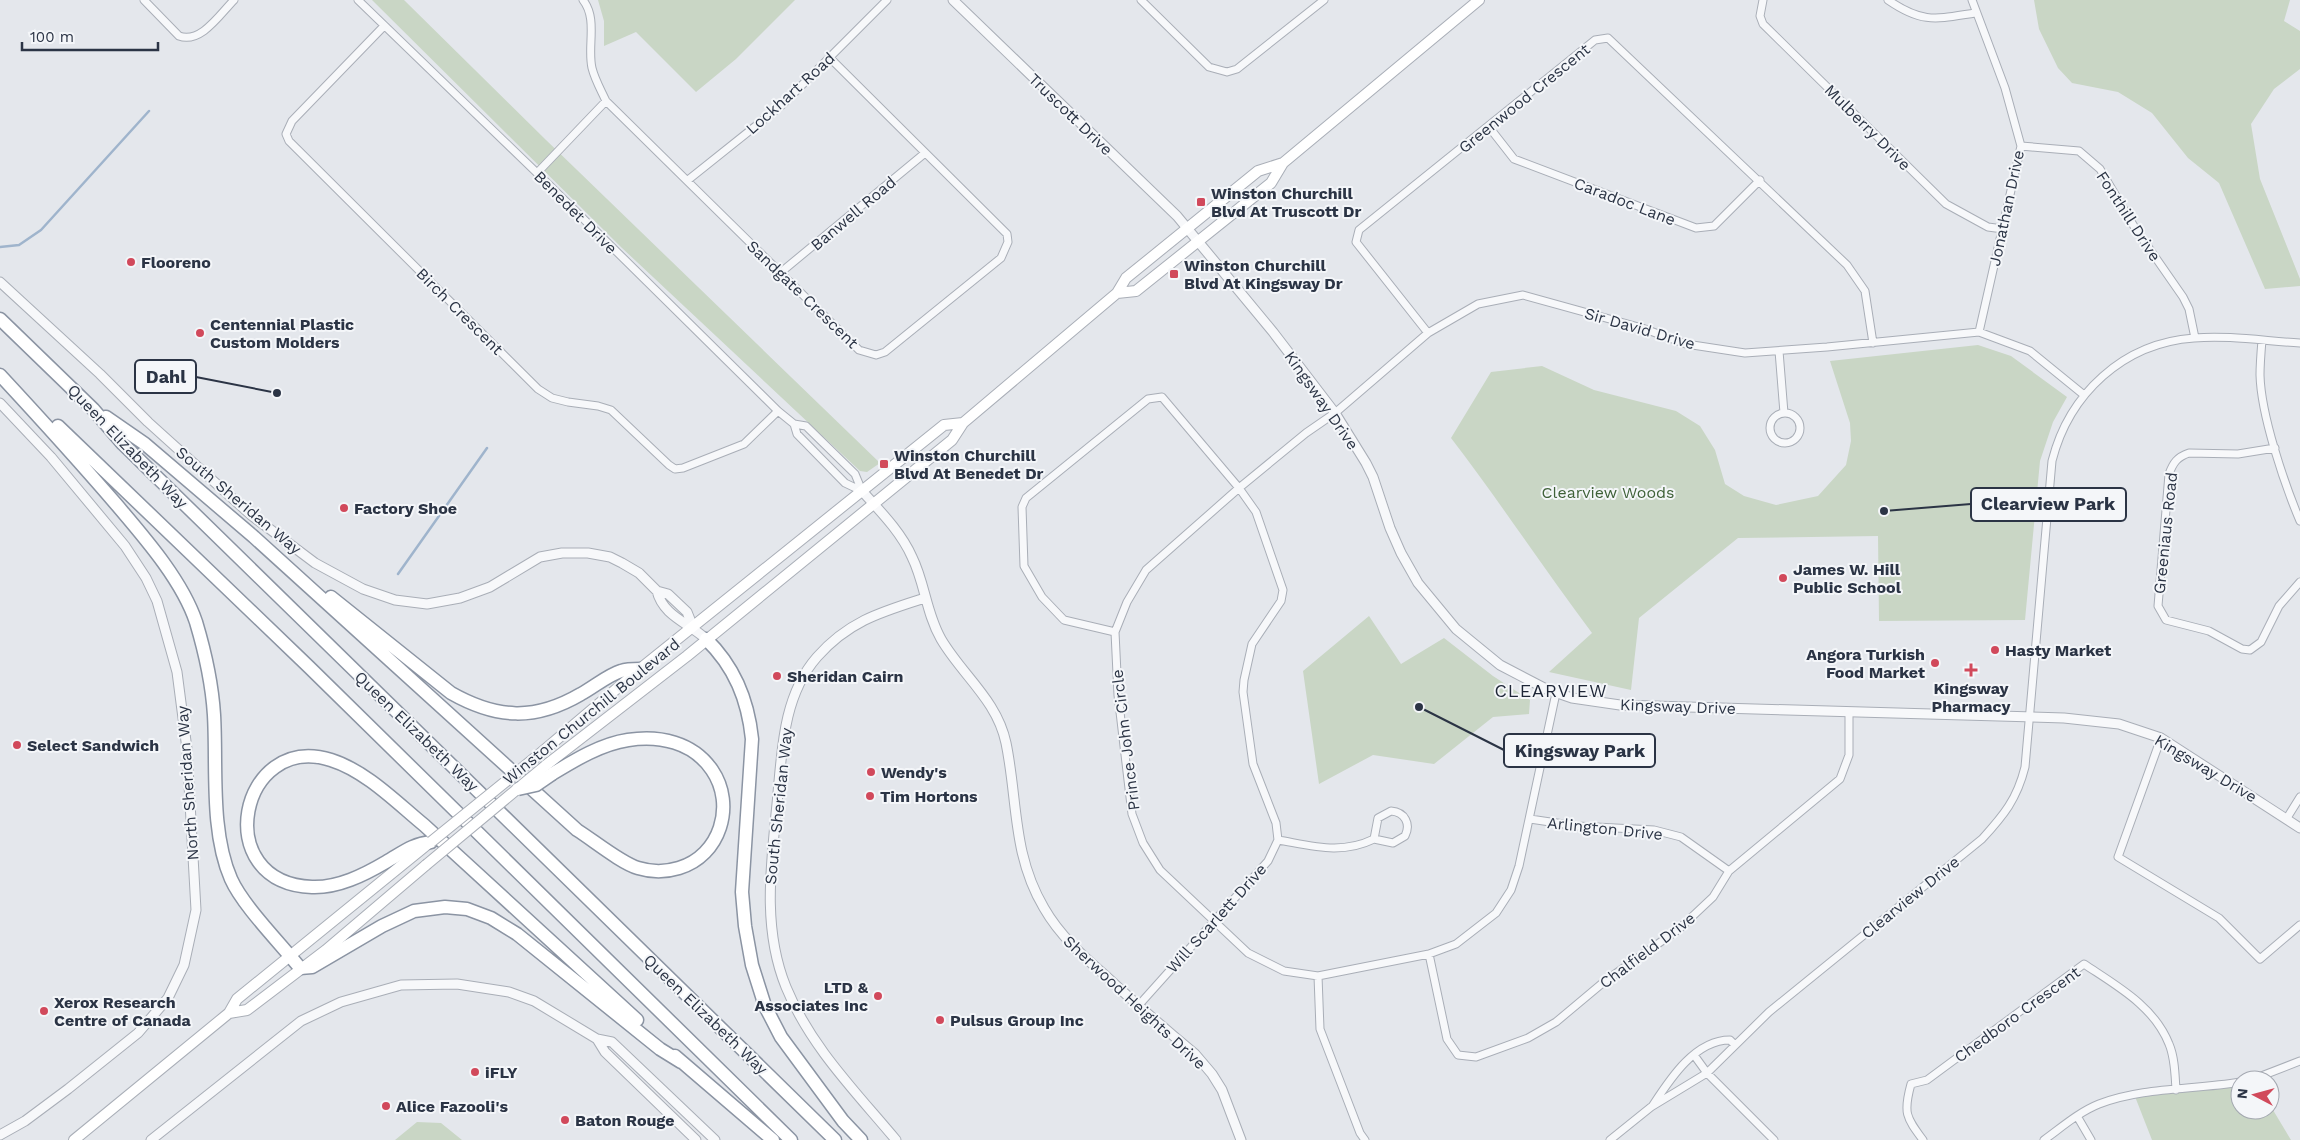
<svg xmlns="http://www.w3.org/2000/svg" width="2300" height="1140" font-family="'Work Sans',sans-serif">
<rect width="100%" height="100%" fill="#e4e7ec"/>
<!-- green -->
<path fill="#c9d6c5" d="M 372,0 L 404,0 L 546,140 L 880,463 L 867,472 L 860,471 L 622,248 Z
M 598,0 L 795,0 L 736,59 L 696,92 L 636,32 L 604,46 L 604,21 Z
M 2034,0 L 2290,0 L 2284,21 L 2300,31 L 2300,69 L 2274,89 L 2251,124 L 2260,179 L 2300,279 L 2300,286 L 2265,289 L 2219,183 L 2188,158 L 2152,113 L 2118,92 L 2072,83 L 2058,68 L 2039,29 Z
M 1978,345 L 2011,356 L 2067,397 L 2053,422 L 2040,461 L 2025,620 L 1879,621 L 1878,536 L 1738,538 L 1639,618 L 1631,690 L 1549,672 L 1592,633 C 1544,569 1500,502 1451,438 L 1491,372 L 1542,366 L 1594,390 L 1676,411 L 1700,426 L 1715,450 L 1725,484 L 1744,496 L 1776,505 L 1818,496 L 1846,465 L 1851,441 L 1850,423 L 1830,361 Z
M 1369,616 L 1401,664 L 1444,638 L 1493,676 L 1530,700 L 1529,714 L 1493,717 L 1434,764 L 1373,755 L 1319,784 L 1303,671 Z
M 2240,1082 L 2240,1110 L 2270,1110 L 2270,1105 L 2291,1140 L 2152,1140 L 2134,1094 Z
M 417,1122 L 441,1123 L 462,1140 L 395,1140 Z"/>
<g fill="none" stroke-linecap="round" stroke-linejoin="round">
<!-- stream -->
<path stroke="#9fb4cc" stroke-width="2.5" d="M 0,247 L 19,245 L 41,230 L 149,111
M 398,574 L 487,448"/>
<defs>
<path id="minor" d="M 144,0 L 179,36 C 201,44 220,14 234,0
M 358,0 L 537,173 L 778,411 L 794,424 L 806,426 L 855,474 L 862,491
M 583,0 C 598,19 587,46 592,68 C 595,80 601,90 606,101 L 859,350 L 876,355 L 885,352 L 1001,258 L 1008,242 L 1007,234 L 830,58
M 1141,0 L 1209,67 L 1227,72 L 1237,69 L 1324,0
M 1763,0 L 1760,16 L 1763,24 L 1946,204 L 1988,227 L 2003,229
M 1888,0 C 1923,24 1936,19 1975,13
M 1972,0 L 2005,88 L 2021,146 L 1979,332
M 384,26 L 292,121 L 286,134 L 289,141 L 538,389 L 552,398 L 568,402 L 598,406 L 611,410 L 669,465 L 675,469 L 683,468 L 744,444 L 778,411
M 1489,127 L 1514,159 L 1696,228 L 1714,226 L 1760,180
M 2021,146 L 2079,151 L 2100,169 L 2135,228 L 2183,297 L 2189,309 L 2195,338
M 537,173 L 606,101
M 688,180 L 782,105 L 887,0
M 780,273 L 925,153
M 1428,333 L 1356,242 L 1359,230 L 1595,40 L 1608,38 L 1847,265 L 1865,291 L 1873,343
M 2262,340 C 2261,352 2260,364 2260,375 C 2261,415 2284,483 2300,521
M 1779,351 L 1784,413
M1770 428a15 15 0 1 1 30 0a15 15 0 1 1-30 0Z
M 794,424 L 797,434 L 845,483 L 862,491
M 2275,448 L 2238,454 L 2189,453 C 2177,457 2173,463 2169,474 L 2158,606 L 2166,620 L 2209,631 L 2242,649 L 2250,650 L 2261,642 L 2279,606 L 2300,582
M 1115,632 L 1064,620 L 1042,597 L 1024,566 L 1022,507 L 1026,498 L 1148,399 L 1162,397 L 1239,488 L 1256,512 L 1283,590 L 1281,601 L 1252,644 L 1244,680 L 1243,692 L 1253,764 L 1276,823 L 1278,840 L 1268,861 L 1138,1006
M 1556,693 L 1519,866 L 1511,890 L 1496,913 L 1456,944 L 1429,954 L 1318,976 L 1284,971 L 1248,953 L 1160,870 L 1143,843 L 1132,814 L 1118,695 L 1115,632 L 1127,602 L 1146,570 L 1239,488 L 1306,433 L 1335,413 L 1428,333 L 1478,304 L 1523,295 L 1642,328 L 1686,344 L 1745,353 L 1827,347 L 1979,332 L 2030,351 L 2084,395
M 2161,738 L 2118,857 L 2219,918 L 2260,959 L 2300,925
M 1391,811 C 1405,812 1411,824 1405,836 L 1393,843 L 1374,839 L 1378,818 Z
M 2287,818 L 2300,797
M 1530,819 L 1577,826 L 1654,830 L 1681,837 L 1729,871
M 1278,840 C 1313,846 1341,855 1374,839
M 1429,954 L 1447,1039 L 1458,1055 L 1476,1057 L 1528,1038 L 1556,1022 L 1605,981 L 1679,929 L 1713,897 L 1729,871 L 1840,779 L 1849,755 L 1849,712
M 1318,976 L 1320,1029 L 1360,1133 L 1365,1140
M 1694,1055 L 1707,1073 L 1774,1140
M 2251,1080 L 2300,1061
M 1653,1105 C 1670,1079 1695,1040 1730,1040 L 1735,1045
M 2077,1116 L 2091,1140
M 1610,1140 L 1651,1107 L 1707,1073 L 1769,1012 L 1982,839 C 2004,815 2017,799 2025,767 L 2052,461 C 2069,394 2123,343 2194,338 C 2228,335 2265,341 2300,343
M 1923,1140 C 1906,1117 1903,1113 1911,1084 L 1927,1080 L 2084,964 C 2117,986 2154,1006 2169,1044 C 2175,1058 2175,1075 2176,1090
M 2044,1140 C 2062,1127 2079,1112 2099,1104 C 2143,1087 2194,1090 2240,1082"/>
<path id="tertiary" d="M 953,0 L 1177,216 L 1273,332 L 1335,413 L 1366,463 L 1373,477 L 1390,528 L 1401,553 L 1418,583 L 1456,629 L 1500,665 L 1546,689 L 1572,698 L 1620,705 L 2064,718 L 2119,724 L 2161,738 L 2300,828
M 0,282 L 100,374 L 148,422 L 251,515 L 315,563 L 363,589 L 395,600 L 427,604 L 460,598 L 490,587 L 540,557 L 562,553 L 588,553 L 610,557 L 622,563 L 639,573 L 657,591 L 668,594 L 687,612 L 693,627
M 0,403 L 51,457 L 125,546 L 146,578 L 157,601 L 177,672 L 187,749 L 196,910 L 184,965 L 168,998 L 138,1033 L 68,1089 L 25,1121 L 0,1135
M 862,491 C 880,511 901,532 912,557 C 925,583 926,613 941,639 C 962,675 997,700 1006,743 C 1018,801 1012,854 1044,908 C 1060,936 1083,956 1107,977 C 1136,1004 1165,1029 1195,1054 L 1212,1074 L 1222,1090 L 1241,1140
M 657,591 C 663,616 689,623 706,639
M 597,1039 L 605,1052 L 696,1140
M 151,1140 L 301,1021 L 341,1002 L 401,985 L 457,984 L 509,992 L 534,1001 L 597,1039 L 612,1042 L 715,1140
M 896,1140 C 856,1092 810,1046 786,987 C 762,928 771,865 777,804 C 782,753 782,697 817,657 C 849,621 881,612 925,598"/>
<path id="secondary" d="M 1117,293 L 1136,291 L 1271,183 L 1283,163 L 1479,0
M 536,757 L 640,669 L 944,425 L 963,423
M 545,766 L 687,656 L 952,440 L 963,423 L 1117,293 L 1126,278 L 1258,171 L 1283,163
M 229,1013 L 247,1010 L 326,950 L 426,865
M 74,1140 L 229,1013 L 237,999 L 429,843"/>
<path id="motorway" d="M 0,319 L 93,409 L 123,444 L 835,1140
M 0,375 C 39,417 78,460 116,504 C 144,537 182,580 196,622 C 205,652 212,683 214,715 C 217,766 210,831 231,879 C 243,906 281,944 300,968 L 312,967 L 382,926 L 414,911 L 445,907 L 467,909 L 491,918 L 517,934 L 660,1049 L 681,1062
M 106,417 L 145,444 L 254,537 L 577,830 C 593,840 621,863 638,868 C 651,872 666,872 679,868 C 720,856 736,805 712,770 C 693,742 659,735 628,740 C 601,744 575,760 552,774
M 58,426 L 309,667 L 791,1140
M 331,597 L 451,693 C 497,719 535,721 581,694 C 594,687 608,675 621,671 C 627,669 634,669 640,669
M 706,639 C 735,667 748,700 752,739 L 742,892 L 745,926 L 752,965 L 765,1006 L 781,1037 L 843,1121 L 861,1140
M 431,842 C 412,844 402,853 386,862 C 364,875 338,888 312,887 C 208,883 240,731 331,760 C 366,771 396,802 424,825 L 637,1020
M 675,1056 L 773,1140"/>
</defs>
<!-- minor casing -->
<use href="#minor" stroke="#a9aeb7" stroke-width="9"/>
<!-- tertiary casing -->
<use href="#tertiary" stroke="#a9aeb7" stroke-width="11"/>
<!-- secondary casing -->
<use href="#secondary" stroke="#a9aeb7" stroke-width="12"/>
<!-- motorway casing -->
<use href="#motorway" stroke="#8b94a3" stroke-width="15"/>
<!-- minor -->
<use href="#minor" stroke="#f7f8fa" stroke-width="7"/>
<!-- tertiary -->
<use href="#tertiary" stroke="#f7f8fa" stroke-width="9"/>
<!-- secondary -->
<use href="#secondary" stroke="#fff" stroke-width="10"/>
<!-- motorway -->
<use href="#motorway" stroke="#fff" stroke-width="12"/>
<defs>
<path id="secondary-bridge" d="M 431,842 L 536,757
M 426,865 L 545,766"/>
<path id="motorway-bridge" d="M 518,789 L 536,785 L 552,774"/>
</defs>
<!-- secondary-bridge casing -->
<use href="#secondary-bridge" stroke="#a9aeb7" stroke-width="12" stroke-linecap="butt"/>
<!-- motorway-bridge casing -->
<use href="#motorway-bridge" stroke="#8b94a3" stroke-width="15" stroke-linecap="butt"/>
<!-- secondary-bridge -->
<use href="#secondary-bridge" stroke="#fff" stroke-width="10"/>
<!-- motorway-bridge -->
<use href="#motorway-bridge" stroke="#fff" stroke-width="12"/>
</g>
<!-- markers -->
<g fill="#d1495b" stroke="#f4f6f9" stroke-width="2">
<rect x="1196" y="197" width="10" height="10" rx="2.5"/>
<circle cx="131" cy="262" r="5"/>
<rect x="1169" y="269" width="10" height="10" rx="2.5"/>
<circle cx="200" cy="333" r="5"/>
<rect x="879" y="459" width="10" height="10" rx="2.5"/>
<circle cx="344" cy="508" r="5"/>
<circle cx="1783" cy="578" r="5"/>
<circle cx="1995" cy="650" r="5"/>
<circle cx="1935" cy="663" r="5"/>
<path d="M1968.5 662.5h5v5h5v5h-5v5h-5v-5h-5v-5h5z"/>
<circle cx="777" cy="676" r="5"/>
<circle cx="17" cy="745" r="5"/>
<circle cx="871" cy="772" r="5"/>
<circle cx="870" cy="796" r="5"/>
<circle cx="878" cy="996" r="5"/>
<circle cx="44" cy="1011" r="5"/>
<circle cx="940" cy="1020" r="5"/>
<circle cx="475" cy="1072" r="5"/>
<circle cx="386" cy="1106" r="5"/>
<circle cx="565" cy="1120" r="5"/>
</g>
<g text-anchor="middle" stroke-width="4" stroke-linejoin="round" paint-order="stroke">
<!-- street labels -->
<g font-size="16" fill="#2b3445" stroke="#f4f6f9">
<text transform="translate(790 93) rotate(-42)" y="6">Lockhart Road</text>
<text transform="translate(1524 98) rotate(-39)" y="6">Greenwood Crescent</text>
<text transform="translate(1071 114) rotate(44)" y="6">Truscott Drive</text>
<text transform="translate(1868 127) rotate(45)" y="6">Mulberry Drive</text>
<text transform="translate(1625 201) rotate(21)" y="6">Caradoc Lane</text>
<text transform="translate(2006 208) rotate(-78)" y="6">Jonathan Drive</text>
<text transform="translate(576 212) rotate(45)" y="6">Benedet Drive</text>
<text transform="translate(853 213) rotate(-40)" y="6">Banwell Road</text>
<text transform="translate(2129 216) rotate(57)" y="6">Fonthill Drive</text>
<text transform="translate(803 294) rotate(44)" y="6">Sandgate Crescent</text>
<text transform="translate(460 311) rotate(45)" y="6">Birch Crescent</text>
<text transform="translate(1640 328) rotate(16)" y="6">Sir David Drive</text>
<text transform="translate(1322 400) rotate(55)" y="6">Kingsway Drive</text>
<text transform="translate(128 446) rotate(46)" y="6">Queen Elizabeth Way</text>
<text transform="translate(239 500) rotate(40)" y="6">South Sheridan Way</text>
<text transform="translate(2165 533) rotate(-84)" y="6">Greeniaus Road</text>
<text transform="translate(1678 706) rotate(2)" y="6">Kingsway Drive</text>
<text transform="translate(591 711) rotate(-39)" y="6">Winston Churchill Boulevard</text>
<text transform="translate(417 731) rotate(44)" y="6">Queen Elizabeth Way</text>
<text transform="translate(1125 740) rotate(-97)" y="6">Prince John Circle</text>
<text transform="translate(2206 768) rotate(31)" y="6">Kingsway Drive</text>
<text transform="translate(187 783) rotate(-94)" y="6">North Sheridan Way</text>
<text transform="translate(778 806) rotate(-84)" y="6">South Sheridan Way</text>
<text transform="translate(1605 828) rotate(6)" y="6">Arlington Drive</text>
<text transform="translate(1910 897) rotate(-39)" y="6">Clearview Drive</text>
<text transform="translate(1216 918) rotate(-48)" y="6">Will Scarlett Drive</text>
<text transform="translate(1647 950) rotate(-37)" y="6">Chalfield Drive</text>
<text transform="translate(1135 1002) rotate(43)" y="6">Sherwood Heights Drive</text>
<text transform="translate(706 1014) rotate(44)" y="6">Queen Elizabeth Way</text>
<text transform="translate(2017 1014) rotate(-36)" y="6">Chedboro Crescent</text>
</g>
<!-- poi labels -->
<g font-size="16" font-weight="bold" fill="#2b3445" stroke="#f4f6f9" text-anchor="start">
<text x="1211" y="199">Winston Churchill<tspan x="1211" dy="18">Blvd At Truscott Dr</tspan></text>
<text x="141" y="268">Flooreno</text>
<text x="1184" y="271">Winston Churchill<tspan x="1184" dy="18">Blvd At Kingsway Dr</tspan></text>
<text x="210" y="330">Centennial Plastic<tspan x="210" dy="18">Custom Molders</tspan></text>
<text x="894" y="461">Winston Churchill<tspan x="894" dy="18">Blvd At Benedet Dr</tspan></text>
<text x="354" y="514">Factory Shoe</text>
<text x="1793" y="575">James W. Hill<tspan x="1793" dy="18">Public School</tspan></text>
<text x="2005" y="656">Hasty Market</text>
<text x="1925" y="660" text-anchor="end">Angora Turkish<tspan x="1925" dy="18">Food Market</tspan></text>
<text x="787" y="682">Sheridan Cairn</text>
<text x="1971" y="694" text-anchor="middle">Kingsway<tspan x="1971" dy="18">Pharmacy</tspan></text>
<text x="27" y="751">Select Sandwich</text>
<text x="881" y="778">Wendy's</text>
<text x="880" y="802">Tim Hortons</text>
<text x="868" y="993" text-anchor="end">LTD &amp;<tspan x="868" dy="18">Associates Inc</tspan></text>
<text x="54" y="1008">Xerox Research<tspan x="54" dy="18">Centre of Canada</tspan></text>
<text x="950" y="1026">Pulsus Group Inc</text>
<text x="485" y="1078">iFLY</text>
<text x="396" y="1112">Alice Fazooli's</text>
<text x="575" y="1126">Baton Rouge</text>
</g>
<!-- park labels -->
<g font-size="16" fill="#3f6138" stroke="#f4f6f9">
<text x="1608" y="498">Clearview Woods</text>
</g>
<!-- neighbourhood labels -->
<g font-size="18" letter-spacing="1" fill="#1d2536" stroke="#f4f6f9">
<text x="1551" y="697">CLEARVIEW</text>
</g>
</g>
<!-- callouts -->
<path fill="none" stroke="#2b3445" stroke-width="2" d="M277 393L196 377M1884 511L1971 504M1419 707L1504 750"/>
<g fill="#2b3445" stroke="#f4f6f9" stroke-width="2">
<circle cx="277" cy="393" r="5"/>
<circle cx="1884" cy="511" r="5"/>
<circle cx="1419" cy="707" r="5"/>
</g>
<g fill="#f4f6f9" stroke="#2b3445" stroke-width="2">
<rect x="135" y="360" width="61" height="33" rx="5"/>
<rect x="1971" y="488" width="155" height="33" rx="5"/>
<rect x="1504" y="734" width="151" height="33" rx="5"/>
</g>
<g font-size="18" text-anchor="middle" font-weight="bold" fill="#2b3445">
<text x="166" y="383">Dahl</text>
<text x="2048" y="510">Clearview Park</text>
<text x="1580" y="757">Kingsway Park</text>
</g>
<!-- north arrow -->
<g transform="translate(2255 1095) rotate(276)"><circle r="24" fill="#f4f6f9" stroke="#a4a8b1"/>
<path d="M0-4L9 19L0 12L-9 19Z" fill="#d1495b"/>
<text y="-8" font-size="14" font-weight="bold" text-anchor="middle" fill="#2b3445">N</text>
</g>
<!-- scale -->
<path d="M22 42v8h136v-8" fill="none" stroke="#2b3445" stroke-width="2.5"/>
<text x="30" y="42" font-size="15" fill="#2b3445" stroke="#f4f6f9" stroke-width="4" paint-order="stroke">100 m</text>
</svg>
